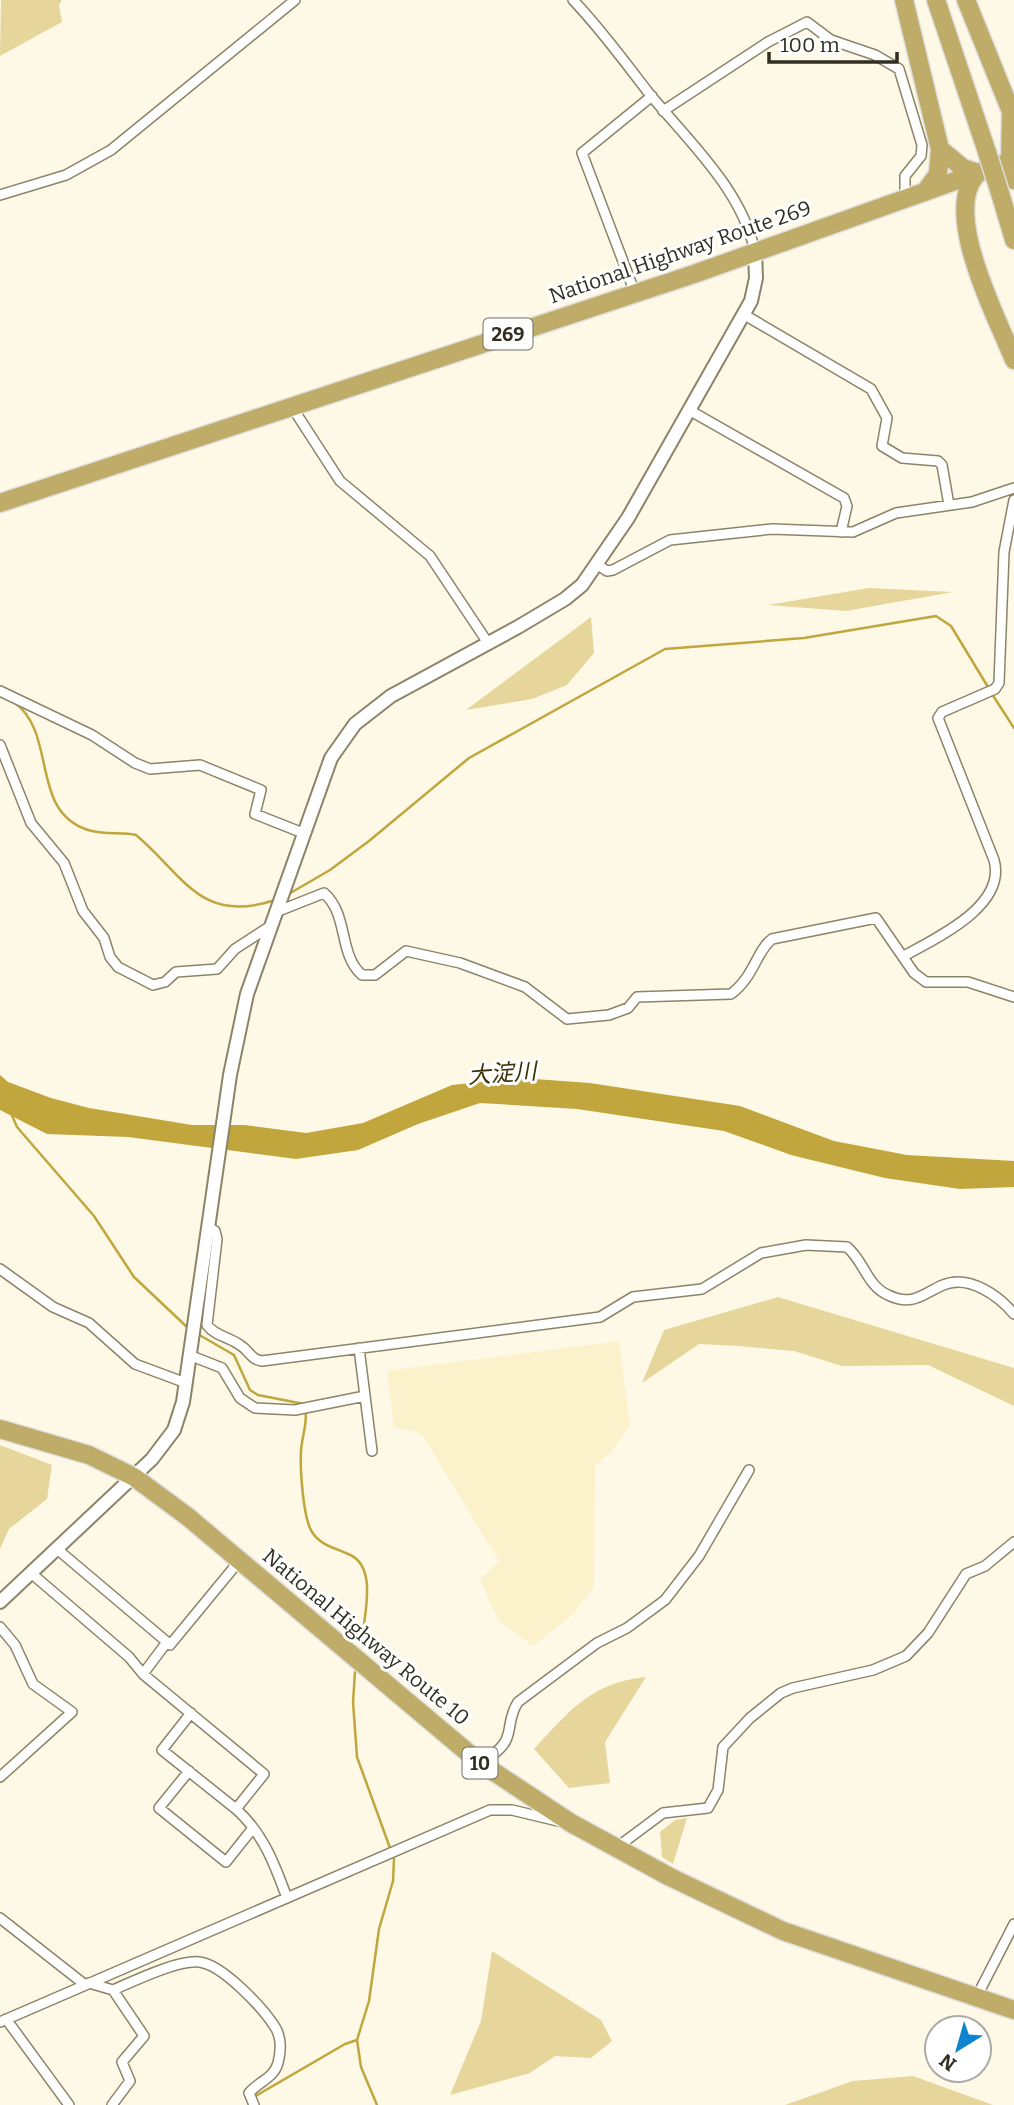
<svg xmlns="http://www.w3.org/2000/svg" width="1014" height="2105" font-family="Bitter,'Noto Sans JP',serif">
<rect width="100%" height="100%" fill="#fef9e6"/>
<!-- built -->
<path fill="#fbf1ca" d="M 619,1341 L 630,1424 L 612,1451 L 595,1466 L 594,1587 L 572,1615 L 533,1646 L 499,1621 L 480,1580 L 499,1561 L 423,1436 L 414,1431 L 394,1427 L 387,1371 Z"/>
<!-- green -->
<path fill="#e6d69c" d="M 1,0 L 62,0 L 59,5 L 62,22 L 0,56 Z
M 869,588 L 953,592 L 846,611 L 768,605 Z
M 591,617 L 594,653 L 567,685 L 532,699 L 466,710 Z
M 778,1297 L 1014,1368 L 1014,1406 L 928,1365 L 842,1366 L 794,1351 L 738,1346 L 699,1344 L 642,1383 L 664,1330 Z
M 0,1445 L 52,1465 L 47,1499 L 9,1529 L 0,1549 Z
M 646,1677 L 605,1742 L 610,1783 L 569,1788 L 534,1749 C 569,1711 592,1682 646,1677 Z
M 687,1818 L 673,1864 L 662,1857 L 660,1832 L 675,1820 Z
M 492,1951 L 601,2020 L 612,2041 L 591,2058 L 555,2056 L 530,2073 L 450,2095 L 481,2021 Z
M 913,2076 L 993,2105 L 785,2105 L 853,2081 Z"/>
<!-- water -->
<path fill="#c1a63d" d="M 0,1075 L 8,1082 L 51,1098 L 89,1108 L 192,1125 L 245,1125 L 306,1133 L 363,1123 L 452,1085 L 521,1078 L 590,1083 L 740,1106 L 834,1141 L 907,1155 L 1014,1161 L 1014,1187 L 960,1189 L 885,1178 L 791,1155 L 724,1131 L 577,1109 L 480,1103 L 418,1124 L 358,1150 L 296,1159 L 128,1137 L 47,1134 L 0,1110 Z"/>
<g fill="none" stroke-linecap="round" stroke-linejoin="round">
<!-- stream -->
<path stroke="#c1a63d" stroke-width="2.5" d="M 992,694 L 1014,728
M 14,702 C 58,734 29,811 88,830 C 104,835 121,832 136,835 C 184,875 200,925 275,900
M 287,895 L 330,870 L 369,841 L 469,758 L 665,649 L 804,638 L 936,616 L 951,626 L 988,687
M 11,1113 L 17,1127 L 94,1216 L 134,1277 L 188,1328
M 196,1333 L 234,1355 L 250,1390 L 258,1395 L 304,1404 C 309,1420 302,1435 301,1451 C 300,1469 303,1518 312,1532 C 320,1545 335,1548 348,1554 C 377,1565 365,1610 363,1633
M 355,1672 L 353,1702 L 357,1757 L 394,1859 L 393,1881 L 379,1929 L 369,2001 L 357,2040 L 361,2067 L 377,2105
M 254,2097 L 345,2044 L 357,2040"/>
<defs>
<path id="street" d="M 573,0 C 600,28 624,61 648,92 C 687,140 742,189 755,252
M 663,111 L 768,42 L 807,22 L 831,40 L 875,55 L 899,69 L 922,145 L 921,156 L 905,176 L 905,199
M 0,195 L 66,175 L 111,150 L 295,0
M 635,293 L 582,153 L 652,96
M 743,314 L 871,389 L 887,418 L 882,446 L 902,458 L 938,461 L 942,465 L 949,505
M 292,407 L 340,481 L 430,556 L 488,643
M 689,410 L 844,498 L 847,506 L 841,532
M 598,565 L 607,571 L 613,570 L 670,540 L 772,529 L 853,532 L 896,513 L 972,502 L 1014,488
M 0,691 L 92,735 L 135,763 L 150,769 L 200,765 L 261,790 L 255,814 L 303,833
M 0,745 L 31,823 L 64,863 L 83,911 L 104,938 L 110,957 L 118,967 L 153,985 L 165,982 L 176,972 L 217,969 L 235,949 L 272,925
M 276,912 L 324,893 C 349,915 338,954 362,975 L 375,975 L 406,951 L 460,963 L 525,987 L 567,1019 L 609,1015 L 628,1008 L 637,997 L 731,994 C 754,977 757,950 772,939 L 876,918 L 914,973 L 926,982 L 968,982 L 1014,997
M 904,956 C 936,938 1007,906 994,860 L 938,718 L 942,712 L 995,689 L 999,683 L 1004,552 L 1014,500
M 208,1227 L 215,1231 L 217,1239 L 207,1325 C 215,1336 229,1337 240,1345 C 250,1351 250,1359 262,1361 L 600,1317 L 633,1297 L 702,1289 L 761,1253 L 806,1245 L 847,1247 C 864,1261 867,1286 888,1295 C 913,1307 922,1294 943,1285 C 969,1274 999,1296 1014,1314
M 0,1269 L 53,1307 L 89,1323 L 135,1364 L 186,1383
M 189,1355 L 222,1368 L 240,1398 L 255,1408 L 295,1410 L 365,1396 L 359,1348
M 365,1396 L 372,1451
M 57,1549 L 167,1642 L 143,1674 L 264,1774 L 236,1809 C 263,1833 275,1865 287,1898
M 31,1573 L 129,1657 L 143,1674
M 0,1627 L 15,1645 L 33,1684 L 72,1712 L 0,1777
M 167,1642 L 170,1645 L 240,1560
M 191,1713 L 162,1750 L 236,1809
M 479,1762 L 486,1753 L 492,1755 C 517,1738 504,1723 518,1702 L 597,1643 L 627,1628 L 665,1600 L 699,1556 L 749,1470
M 189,1771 L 159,1808 L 226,1862 L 253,1828
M 616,1848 L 663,1813 L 708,1808 L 718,1790 L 723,1747 L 750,1718 L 781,1693 L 793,1688 L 873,1670 L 906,1656 L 928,1633 L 966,1574 L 985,1566 L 1014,1542
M 0,1918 L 84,1984
M 89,1983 L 113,1990 L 144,2036 L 122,2062 L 130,2081 L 112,2105
M 113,1990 C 134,1981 177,1960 199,1962 C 222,1964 263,2008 275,2027 C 282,2038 281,2051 278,2063 C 274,2078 258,2082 249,2093 L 254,2105
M 976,1998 L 1014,1924
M 6,2019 L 69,2105
M 0,2022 L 490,1810 L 512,1810 L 562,1822"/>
<path id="secondary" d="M 0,1602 L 152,1459 L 174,1430 L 183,1402 L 230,1075 L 247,994 L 331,758 L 355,724 L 391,696 L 518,627 L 565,599 L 582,585 L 628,518 L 751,301 L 756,278 L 755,252"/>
<path id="highway" d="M 904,0 L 940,149 L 938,174 L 925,192
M 936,0 L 987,152
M 966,0 L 1014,119
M 940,149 L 963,168 L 978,173 C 940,210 997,317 1014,360
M 1010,162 L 1011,112
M 988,170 L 1014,180
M 1000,193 L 1014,240
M 0,503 L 694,274 L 1014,160
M 0,1429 L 89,1455 L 134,1477 L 188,1517 L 479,1762 L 571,1823 L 670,1877 L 783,1931 L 1014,2010"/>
</defs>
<!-- street casing -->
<use href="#street" stroke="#8c8468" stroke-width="12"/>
<!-- secondary casing -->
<use href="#secondary" stroke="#8c8468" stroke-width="16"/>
<!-- highway casing -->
<use href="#highway" stroke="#dededc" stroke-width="21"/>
<!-- street -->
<use href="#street" stroke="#fff" stroke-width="9"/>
<!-- secondary -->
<use href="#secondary" stroke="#fff" stroke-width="12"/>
<!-- highway -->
<use href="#highway" stroke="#bfac68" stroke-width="18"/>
<defs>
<path id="highway-bridge" d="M 987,152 L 1000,193"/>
</defs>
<!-- highway-bridge casing -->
<use href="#highway-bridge" stroke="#dededc" stroke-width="21" stroke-linecap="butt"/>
<!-- highway-bridge -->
<use href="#highway-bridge" stroke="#bfac68" stroke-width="18"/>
</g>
<g text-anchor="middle" stroke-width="6" stroke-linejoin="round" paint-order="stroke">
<!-- shield labels -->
<g fill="#fff" stroke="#6f6d64" stroke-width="2">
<rect x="483.5" y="318.5" width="49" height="31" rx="5"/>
<rect x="462.5" y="1747.5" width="35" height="31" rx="5"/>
</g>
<g font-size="19" font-weight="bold" fill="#312e22">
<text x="508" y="341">269</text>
<text x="480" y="1770">10</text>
</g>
<!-- street labels -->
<g font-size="21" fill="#312e22" stroke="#fff">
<text transform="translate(680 252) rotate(-19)" y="7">National Highway Route 269</text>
<text transform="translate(366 1637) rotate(40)" y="7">National Highway Route 10</text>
</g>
<!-- water labels -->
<g font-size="23" font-style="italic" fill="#3d3103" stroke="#fff">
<text transform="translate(502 1073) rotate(-4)" y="8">大淀川</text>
</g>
</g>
<!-- north arrow -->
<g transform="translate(958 2049) rotate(217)"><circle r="33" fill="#ffffff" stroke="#adaba7" stroke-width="2"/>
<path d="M0-5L12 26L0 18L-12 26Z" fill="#0d84cd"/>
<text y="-10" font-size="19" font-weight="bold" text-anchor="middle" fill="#312e22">N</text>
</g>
<!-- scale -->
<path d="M769 52v10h128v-10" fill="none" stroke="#312e22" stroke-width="3.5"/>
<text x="780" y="52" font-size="21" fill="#312e22" stroke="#ffffff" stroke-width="5" paint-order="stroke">100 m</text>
</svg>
